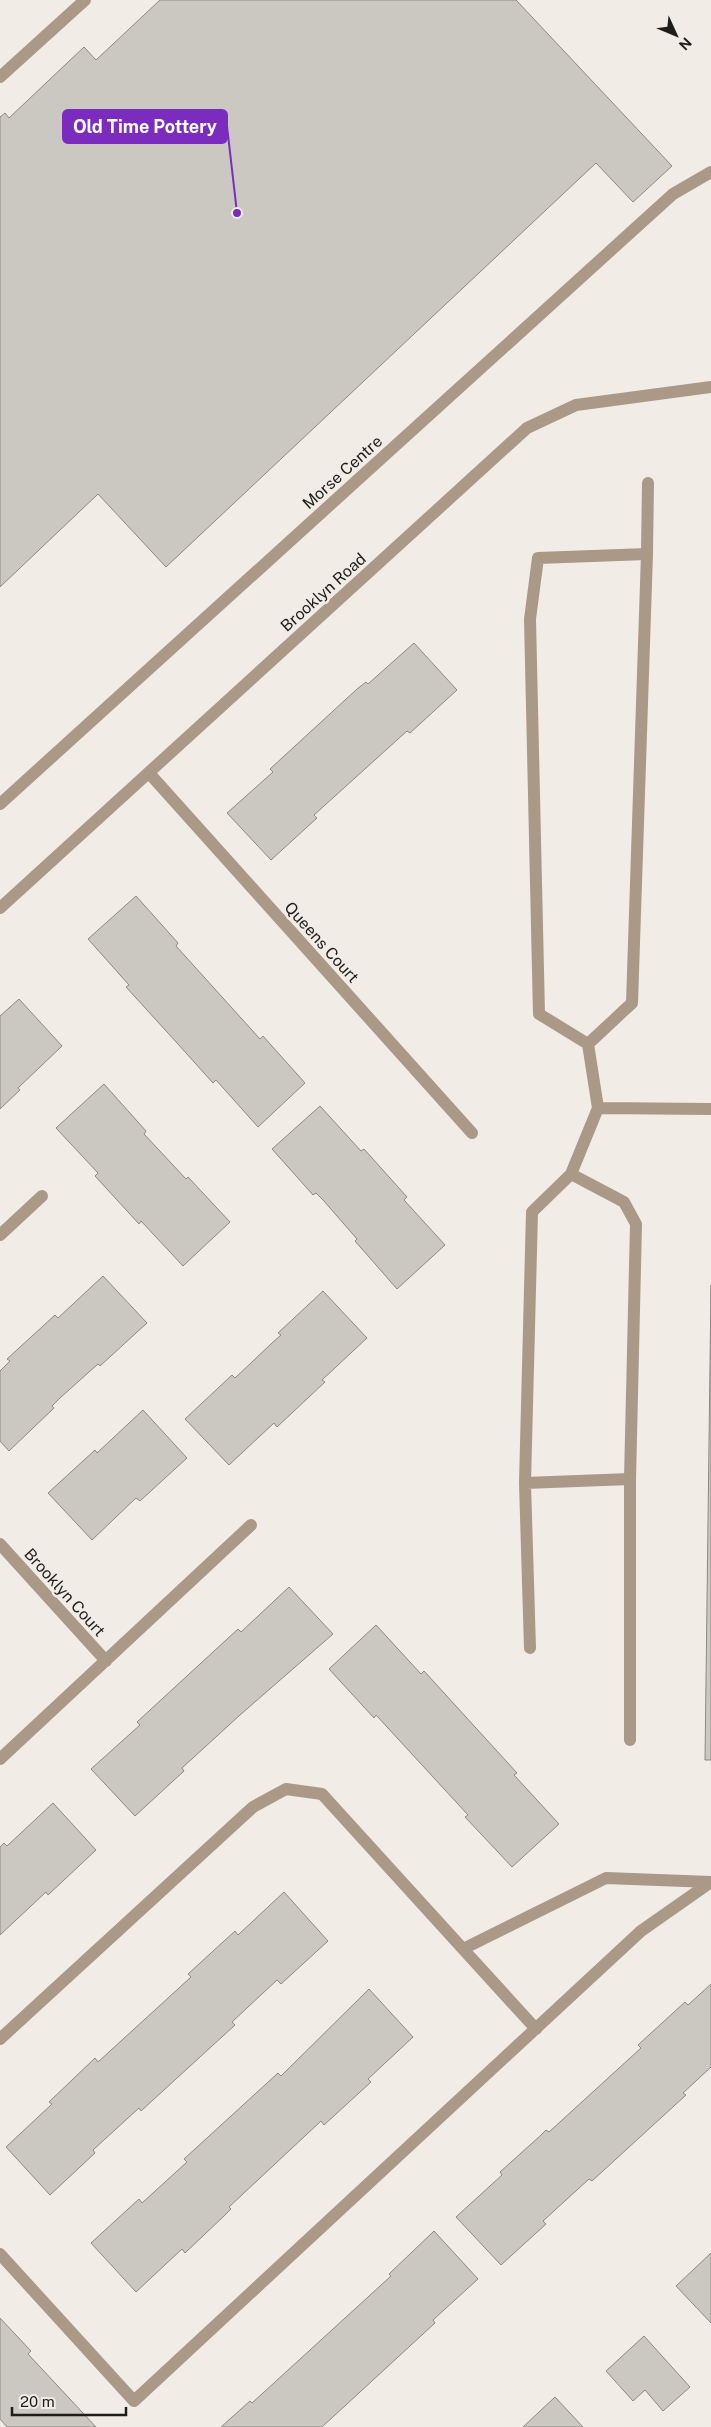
<svg xmlns="http://www.w3.org/2000/svg" width="711" height="2427" font-family="'Public Sans',sans-serif">
<rect width="100%" height="100%" fill="#f1ede6"/>
<!-- building -->
<path fill="#cbc7c1" stroke="#8d8983" d="M 160,0 L 516,0 L 672,166 L 633,202 L 596,163 L 166,567 L 98,494 L 0,587 L 0,117 L 5,113 L 9,118 L 84,47 L 96,60 Z
M 414,643 L 457,690 L 410,733 L 407,731 L 314,815 L 317,818 L 271,860 L 227,813 L 273,772 L 270,769 L 357,689 L 366,682 L 368,684 Z
M 136,896 L 178,943 L 176,946 L 260,1039 L 263,1036 L 305,1083 L 258,1127 L 216,1080 L 213,1083 L 177,1043 L 126,987 L 129,985 L 88,939 Z
M 19,999 L 62,1046 L 18,1088 L 20,1090 L 0,1109 L 0,1016 Z
M 104,1084 L 146,1131 L 144,1134 L 186,1179 L 188,1177 L 230,1222 L 183,1266 L 141,1221 L 139,1224 L 95,1176 L 98,1173 L 56,1128 Z
M 320,1106 L 361,1151 L 364,1149 L 407,1197 L 404,1200 L 445,1245 L 397,1289 L 355,1241 L 357,1239 L 323,1200 L 316,1193 L 313,1195 L 272,1149 Z
M 103,1276 L 147,1323 L 100,1366 L 98,1364 L 60,1398 L 52,1406 L 54,1408 L 9,1451 L 0,1441 L 0,1371 L 10,1361 L 7,1359 L 55,1315 L 58,1318 Z
M 711,1285 L 711,1760 L 705,1760 Z
M 323,1291 L 367,1338 L 322,1380 L 325,1382 L 277,1427 L 274,1423 L 229,1465 L 185,1419 L 232,1375 L 235,1378 L 272,1343 L 281,1335 L 278,1333 Z
M 143,1410 L 187,1458 L 140,1501 L 136,1498 L 92,1540 L 48,1493 L 95,1450 L 97,1453 Z
M 289,1587 L 333,1634 L 240,1715 L 182,1768 L 184,1771 L 135,1816 L 91,1769 L 140,1725 L 137,1722 L 238,1629 L 241,1632 Z
M 376,1625 L 421,1674 L 424,1671 L 517,1773 L 514,1775 L 559,1824 L 512,1867 L 465,1817 L 468,1815 L 376,1715 L 374,1718 L 329,1669 Z
M 53,1803 L 96,1850 L 48,1895 L 46,1892 L 0,1935 L 0,1847 L 4,1843 L 7,1846 Z
M 284,1892 L 328,1941 L 281,1984 L 277,1980 L 232,2022 L 235,2025 L 141,2111 L 139,2108 L 93,2150 L 95,2153 L 50,2195 L 6,2147 L 52,2104 L 49,2102 L 95,2058 L 98,2062 L 191,1977 L 188,1974 L 235,1931 L 238,1935 Z
M 711,1984 L 711,2067 L 683,2093 L 686,2095 L 592,2181 L 589,2179 L 543,2221 L 546,2224 L 501,2265 L 456,2217 L 502,2175 L 500,2172 L 540,2136 L 546,2130 L 549,2132 L 641,2048 L 638,2045 L 685,2002 L 688,2005 Z
M 369,1989 L 413,2037 L 368,2079 L 371,2082 L 324,2125 L 321,2121 L 229,2207 L 231,2209 L 224,2216 L 185,2253 L 182,2249 L 136,2292 L 91,2243 L 139,2199 L 142,2203 L 187,2162 L 184,2159 L 278,2073 L 281,2076 Z
M 434,2231 L 478,2279 L 433,2320 L 435,2323 L 322,2427 L 221,2427 L 250,2401 L 252,2403 L 391,2276 L 389,2274 Z
M 711,2253 L 711,2323 L 676,2286 Z
M 0,2318 L 31,2351 L 28,2354 L 96,2427 L 7,2427 L 0,2419 Z
M 644,2336 L 690,2387 L 663,2411 L 645,2390 L 633,2401 L 606,2371 Z
M 555,2397 L 583,2427 L 523,2427 Z"/>
<g fill="none" stroke-linecap="round" stroke-linejoin="round">
<!-- minor -->
<path stroke="#a99986" stroke-width="12" d="M 0,77 L 85,0
M 647,554 L 648,483
M 149,773 L 472,1133
M 0,804 L 673,194 L 711,172
M 0,908 L 527,428 L 576,405 L 711,387
M 598,1108 L 711,1109
M 571,1174 L 624,1202 L 636,1224 L 630,1479 L 525,1483 L 532,1212 L 571,1174 L 598,1108 L 588,1044 L 632,1003 L 647,554 L 538,558 L 530,619 L 539,1014 L 588,1044
M 0,1235 L 42,1196
M 525,1483 L 530,1648
M 0,1544 L 106,1661
M 630,1740 L 630,1479
M 0,1759 L 251,1525
M 536,2029 L 463,1949 L 606,1878 L 711,1882
M 0,2039 L 253,1807 L 286,1789 L 322,1794 L 463,1949
M 0,2254 L 134,2401 L 641,1931 L 711,1882"/>
</g>
<g text-anchor="middle" stroke-width="5" stroke-linejoin="round" paint-order="stroke">
<!-- street labels -->
<g font-size="16" fill="#1e1d1a" stroke="#f1ede6">
<text transform="translate(342 472) rotate(-42)" y="6">Morse Centre</text>
<text transform="translate(323 592) rotate(-42)" y="6">Brooklyn Road</text>
<text transform="translate(322 942) rotate(48)" y="6">Queens Court</text>
<text transform="translate(65 1592) rotate(48)" y="6">Brooklyn Court</text>
</g>
</g>
<!-- callouts -->
<path fill="none" stroke="#7b2cbf" stroke-width="2" d="M237 213L227 126"/>
<circle fill="#7b2cbf" stroke="#f1ede6" stroke-width="2" cx="237" cy="213" r="5"/>
<rect fill="#7b2cbf" stroke="#7b2cbf" stroke-width="2" x="63" y="110" width="164" height="33" rx="5"/>
<g font-size="18" text-anchor="middle" font-weight="bold" fill="#fff">
<text x="145" y="133">Old Time Pottery</text>
</g>
<!-- north arrow -->
<g transform="translate(676 35) rotate(134)" stroke="#f1ede6" stroke-width="4" paint-order="stroke">
<path d="M0-4L9 19L0 12L-9 19Z" fill="#1e1d1a"/>
<text y="-8" font-size="14" font-weight="bold" text-anchor="middle" fill="#1e1d1a">N</text>
</g>
<!-- scale -->
<path d="M12 2407v8h114v-8" fill="none" stroke="#1e1d1a" stroke-width="2.5"/>
<text x="20" y="2407" font-size="15" fill="#1e1d1a" stroke="#f1ede6" stroke-width="4" paint-order="stroke">20 m</text>
</svg>
